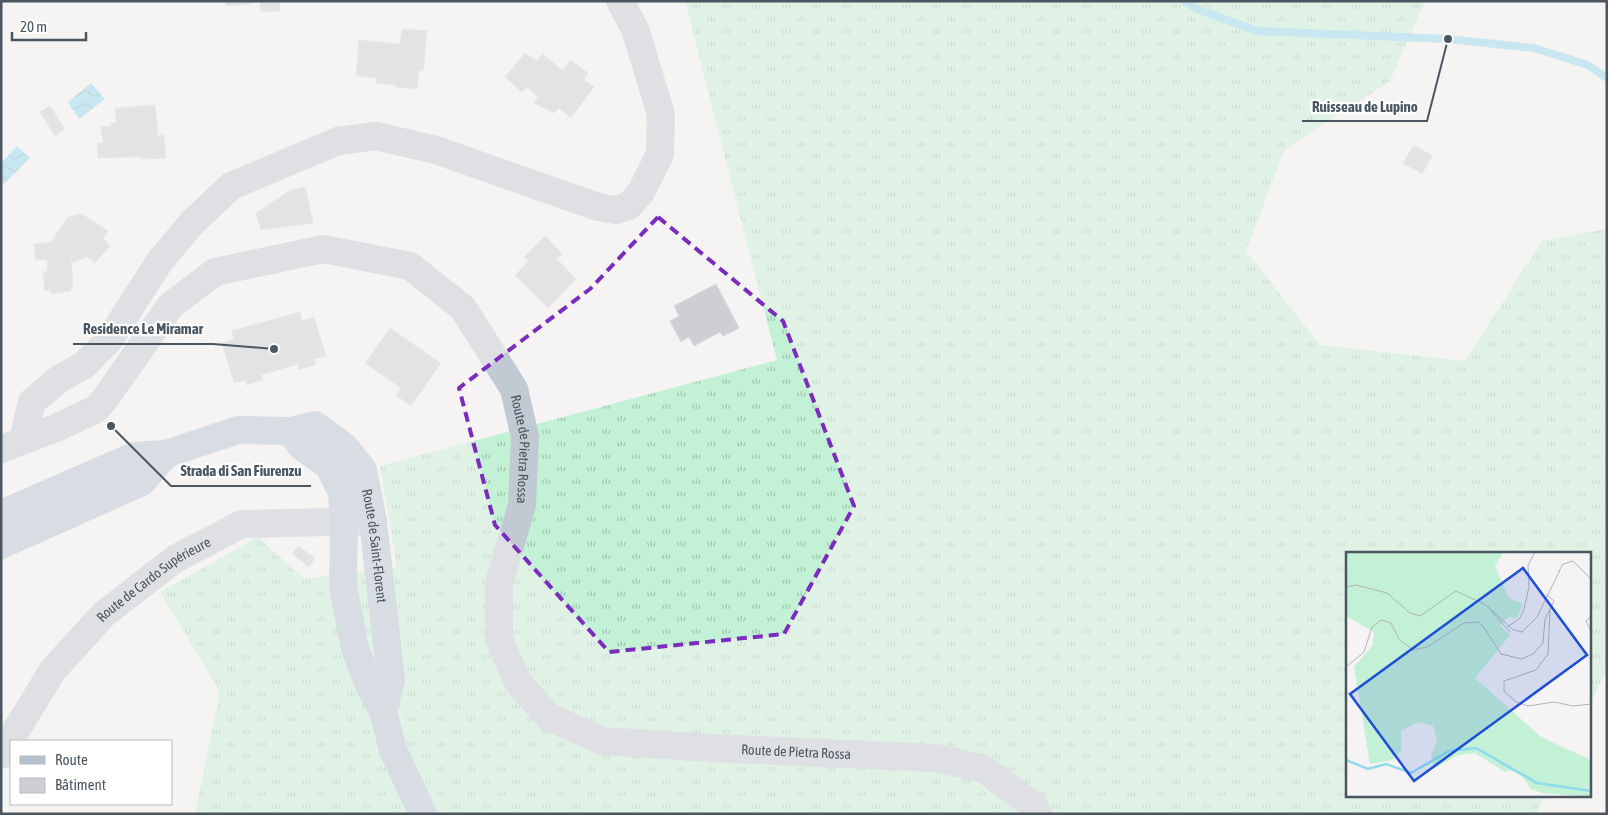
<svg xmlns="http://www.w3.org/2000/svg" width="1608" height="815" font-family="'Asap Condensed',sans-serif">
<defs>
<pattern id="grass-tufts" width="24" height="20" patternUnits="userSpaceOnUse" patternTransform="scale(1.25)"><rect width="24" height="20" fill="#c3f1d5"/><path d="M3 7l-1-3M5 7V3M7 7l1-3M15 17l-1-3M17 17v-4M19 17l1-3" fill="none" stroke="#a0c6b0"/></pattern>
<pattern id="water-waves" width="16" height="10" patternUnits="userSpaceOnUse" patternTransform="scale(1.25)"><rect width="16" height="10" fill="#90daee"/><path d="M0 5q4-4 8 0t8 0" fill="none" stroke="#78b4c4"/></pattern>
</defs>
<rect width="100%" height="100%" fill="#f5f3f3"/>
<!-- grass -->
<path fill="url(#grass-tufts)" d="M 685,1 L 1425,1 L 1390,81 L 1284,150 L 1246,251 L 1320,345 L 1465,361 L 1542,241 L 1607,229 L 1607,670 L 1589,705 L 1589,554 L 1347,554 L 1347,796 L 1545,796 L 1536,814 L 195,814 L 220,692 L 160,592 L 258,537 L 304,579 L 397,567 L 380,466 L 777,360 Z"/>
<!-- water -->
<path fill="url(#water-waves)" d="M 91,83 L 105,99 L 79,119 L 68,102 Z
M 17,146 L 30,158 L 4,184 L 1,182 L 1,163 Z"/>
<g fill="none" stroke-linecap="round" stroke-linejoin="round">
<!-- stream -->
<path stroke="#90daee" stroke-width="8" d="M 1184,1 L 1197,9 L 1257,31 L 1448,39 L 1534,48 L 1588,65 L 1607,78"/>
</g>
<!-- building -->
<path fill="#cdcfd5" stroke="#d7d9de" d="M 225,1 L 251,1 L 251,4 L 226,6 Z
M 260,1 L 279,1 L 280,11 L 261,12 Z
M 402,29 L 427,31 L 423,71 L 419,70 L 417,89 L 395,87 L 396,85 L 376,83 L 377,78 L 356,76 L 359,40 L 400,44 Z
M 525,53 L 537,61 L 543,54 L 563,71 L 570,60 L 588,73 L 584,80 L 594,87 L 571,118 L 559,108 L 554,113 L 534,103 L 538,97 L 527,87 L 522,92 L 505,77 Z
M 155,105 L 158,136 L 164,135 L 166,158 L 141,159 L 141,157 L 98,158 L 97,143 L 103,143 L 101,127 L 111,126 L 111,123 L 116,123 L 115,108 Z
M 50,106 L 65,129 L 55,136 L 40,112 Z
M 1414,145 L 1432,156 L 1422,174 L 1403,163 Z
M 305,187 L 313,223 L 261,230 L 256,213 L 289,191 Z
M 82,214 L 108,231 L 103,238 L 110,246 L 95,263 L 82,253 L 71,257 L 73,285 L 70,291 L 51,294 L 51,290 L 45,291 L 43,272 L 48,271 L 47,259 L 36,260 L 34,244 L 51,242 L 68,217 Z
M 545,236 L 562,254 L 557,259 L 576,279 L 548,308 L 515,275 L 529,261 L 524,257 Z
M 82,253 L 87,257 L 71,263 L 71,257 Z
M 716,284 L 739,328 L 723,336 L 720,332 L 694,346 L 689,337 L 681,342 L 670,321 L 679,316 L 674,306 Z
M 300,312 L 302,321 L 314,317 L 326,356 L 314,359 L 316,364 L 299,370 L 298,364 L 261,375 L 263,380 L 246,385 L 245,380 L 234,383 L 222,343 L 234,339 L 232,331 Z
M 390,328 L 426,353 L 417,365 L 381,341 Z
M 381,341 L 417,365 L 426,353 L 441,363 L 411,406 L 396,395 L 401,388 L 365,363 Z
M 298,546 L 315,558 L 309,567 L 292,554 Z"/>
<g fill="none" stroke-linecap="round" stroke-linejoin="round">
<!-- minor -->
<g stroke="#c1cad2" stroke-width="28">
<path d="M 23,440 L 32,402 L 59,379 L 84,365 L 109,340 L 160,261 L 192,223 L 231,186 L 338,141 L 376,136 L 436,150 L 598,207 L 615,210 L 629,206 L 641,192 L 660,154 L 661,114 L 635,29 L 620,1"/>
<path id="s1" d="M 1,449 L 56,428 L 96,409 L 105,399 L 170,306 L 215,272 L 323,249 L 410,266 L 463,308 L 514,389 L 525,437 L 522,505 L 499,583 L 499,639 L 518,683 L 549,717 L 602,741 L 714,748 L 936,758 L 984,769 L 1034,806 L 1038,814"/>
<path id="s2" d="M 1,755 L 53,670 L 104,614 L 175,559 L 242,524 L 373,521"/>
</g>
<!-- major -->
<g stroke="#b3c2d1" stroke-width="28">
<path d="M 291,431 L 301,446 L 329,466 L 342,493 L 344,522 L 343,586 L 355,649 L 369,685 L 383,711 L 393,750 L 423,814"/>
<path id="s3" d="M 1,514 L 134,456 L 166,454 L 238,430 L 291,431 L 315,425 L 345,447 L 363,470 L 373,521 L 391,680 L 383,711"/>
<path d="M 1,545 L 142,482 L 166,454"/>
</g>
</g>
<!-- marked area -->
<path d="M0 0H1608V815H0ZM 658,217 L 783,321 L 854,506 L 784,634 L 609,652 L 495,525 L 459,388 L 590,289 Z" fill="#f5f3f3" fill-opacity=".55" fill-rule="evenodd"/>
<path fill="none" stroke="#7b2cbf" stroke-width="4" stroke-dasharray="10 6" stroke-linejoin="round" d="M 658,217 L 783,321 L 854,506 L 784,634 L 609,652 L 495,525 L 459,388 L 590,289 Z"/>
<g text-anchor="middle" stroke-width="4.5" stroke-linejoin="round" paint-order="stroke">
<!-- street labels -->
<g font-size="14" fill="#4a5661" stroke="#fff">
<text dy="5" stroke="none"><textPath href="#s1" startOffset="710">Route de Pietra Rossa</textPath></text>
<text dy="5" stroke="none"><textPath href="#s3" startOffset="474">Route de Saint-Florent</textPath></text>
<text dy="5" stroke="none"><textPath href="#s2" startOffset="236">Route de Cardo Supérieure</textPath></text>
<text dy="5" stroke="none"><textPath href="#s1" startOffset="1250">Route de Pietra Rossa</textPath></text>
</g>
</g>
<!-- overview -->
<g transform="translate(1346 552)">
<rect width="245" height="245" fill="#f5f3f3"/>
<path d="M 0,0 L 157,1 L 149,14 L 163,46 L 177,52 L 171,66 L 163,65 L 154,73 L 164,83 L 129,126 L 195,185 L 245,208 L 245,245 L 196,241 L 185,237 L 175,223 L 163,218 L 159,220 L 129,201 L 112,203 L 88,217 L 85,204 L 91,188 L 87,174 L 72,170 L 55,179 L 56,198 L 46,208 L 24,212 L 8,115 L 27,93 L 28,80 L 0,64 Z" fill="#c3f1d5"/>
<path fill="none" stroke="#90daee" stroke-width="2.5" d="M 0,208 L 22,217 L 40,212 L 65,221 L 103,199 L 130,196 L 191,231 L 245,239"/>
<path fill="none" stroke="#b1b4b9" stroke-width="1" d="M 213,19 L 217,12 L 227,9 L 245,27M 0,35 L 10,33 L 41,41 L 64,61 L 74,64 L 110,39 L 140,53 L 166,77 L 176,80M 204,58 L 202,102 L 190,118 L 158,129 L 158,139 L 170,150 L 182,154 L 208,150 L 227,154 L 245,152M 145,59 L 164,80M 245,64 L 240,69 L 245,79M 160,76 L 174,66 L 178,57 L 183,35 L 182,13 L 189,0M 175,81 L 191,65 L 214,18M 0,115 L 18,100 L 26,75 L 35,68 L 45,71 L 53,87 L 67,98 L 81,95 L 118,71 L 132,70 L 137,74 L 155,102 L 176,107 L 187,102 L 197,91 L 199,67 L 208,49 L 200,42"/>
<path fill="#1d4ed8" fill-opacity="0.15" stroke="#1d4ed8" stroke-width="2.5" d="M 177,16 L 241,103 L 68,229 L 4,142 Z"/>
<rect width="245" height="245" fill="none" stroke="#4a5661" stroke-width="2.5"/>
</g>
<!-- callouts -->
<path fill="none" stroke="#4a5661" stroke-width="2" d="M1448 39L1427 121H1302M274 349L213 344H73M111 426L171 486H311"/>
<g fill="#4a5661" stroke="#fff" stroke-width="2">
<circle cx="1448" cy="39" r="5"/>
<circle cx="274" cy="349" r="5"/>
<circle cx="111" cy="426" r="5"/>
</g>
<g font-size="15" text-anchor="middle" font-weight="bold" fill="#4a5661" stroke="#fff" stroke-width="4.5" stroke-linejoin="round" paint-order="stroke">
<text x="1365" y="112">Ruisseau de Lupino</text>
<text x="143" y="334">Residence Le Miramar</text>
<text x="241" y="476">Strada di San Fiurenzu</text>
</g>
<!-- border -->
<rect width="1608" height="815" fill="none" stroke="#4a5661" stroke-width="5"/>
<!-- legend -->
<rect x="10" y="740" width="162" height="65" fill="#ffffff" stroke="#b7bbc0"/>
<rect x="20" y="756" width="25" height="8" fill="#b3c2d1" stroke="#b7bbc0"/>
<text x="55" y="765" font-size="15" fill="#4a5661">Route</text>
<rect x="20" y="778" width="25" height="15" fill="#cdcfd5" stroke="#b7bbc0"/>
<text x="55" y="790" font-size="15" fill="#4a5661">Bâtiment</text>
<!-- scale -->
<path d="M12 32v8h74v-8" fill="none" stroke="#4a5661" stroke-width="2.5"/>
<text x="20" y="32" font-size="15" fill="#4a5661" stroke="#ffffff" stroke-width="4" paint-order="stroke">20 m</text>
</svg>
